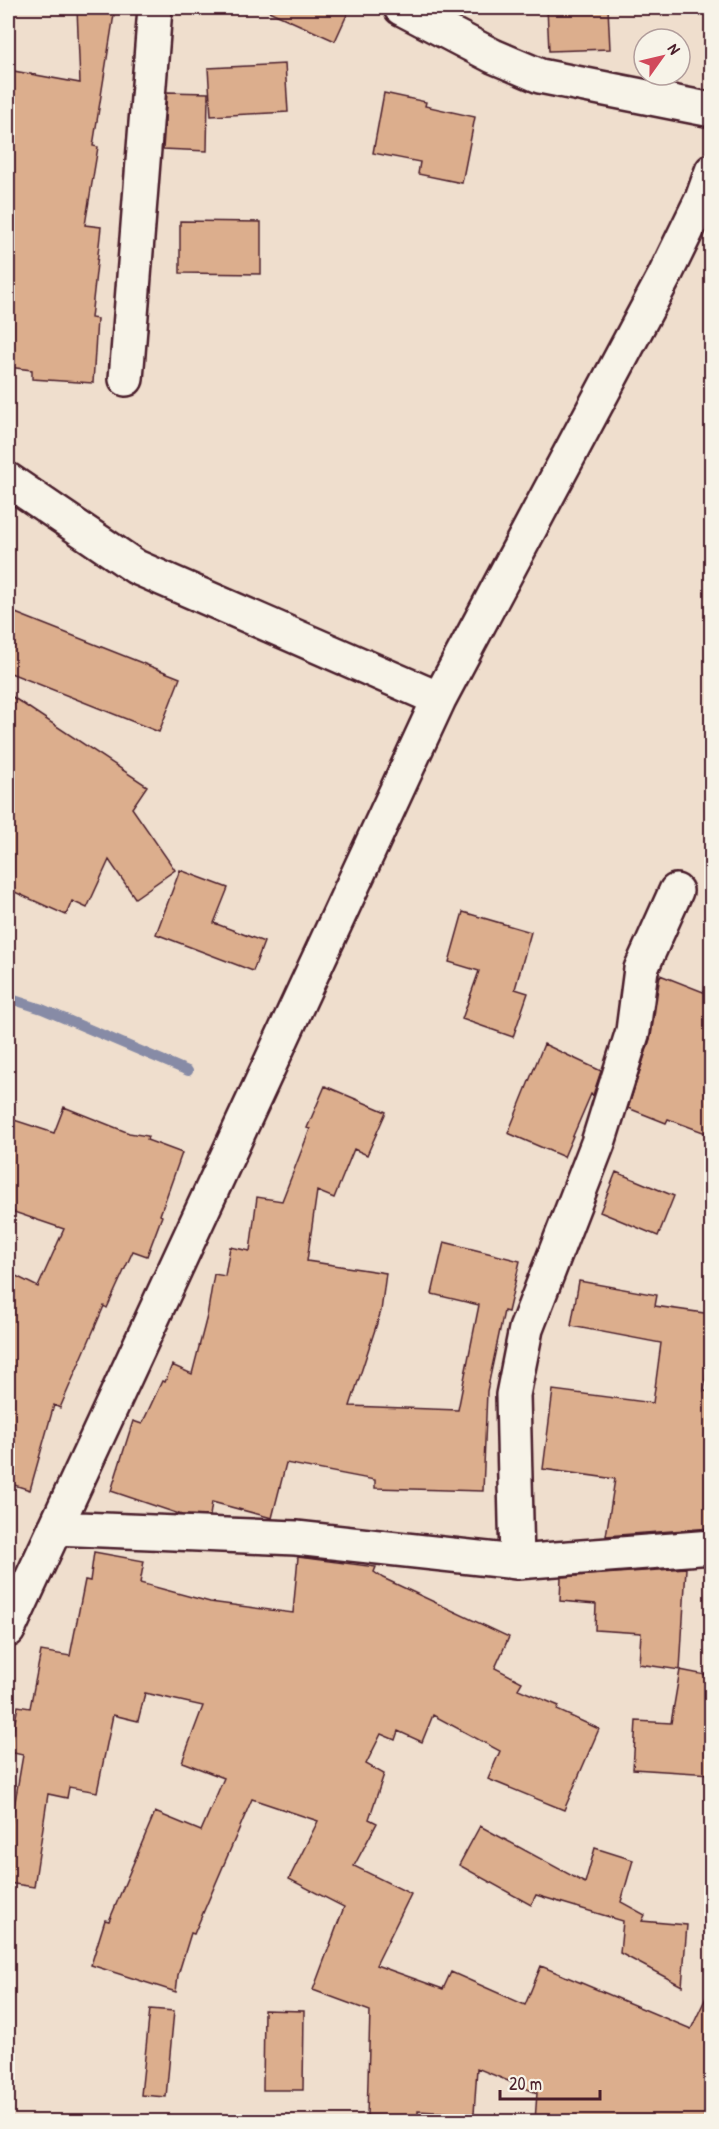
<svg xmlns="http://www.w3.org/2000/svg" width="719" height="2129" font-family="'Patrick Hand',sans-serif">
<rect width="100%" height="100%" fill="#efdecd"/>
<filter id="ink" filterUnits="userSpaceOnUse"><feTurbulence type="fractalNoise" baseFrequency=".0167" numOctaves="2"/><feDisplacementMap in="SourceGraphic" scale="12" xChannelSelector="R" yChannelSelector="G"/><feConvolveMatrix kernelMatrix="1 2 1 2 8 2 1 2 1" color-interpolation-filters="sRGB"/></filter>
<g filter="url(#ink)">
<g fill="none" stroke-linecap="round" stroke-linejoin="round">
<!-- stream -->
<path stroke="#878ba6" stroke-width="10" d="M 8,998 L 42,1009 L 188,1071"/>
</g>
<!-- building -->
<path fill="#dcae8d" stroke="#4a1f2b" stroke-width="1.5" d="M 77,8 L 115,8 L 93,146 L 98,147 L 85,225 L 101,227 L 91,318 L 97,319 L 93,383 L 32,379 L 32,370 L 8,367 L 8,70 L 80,83 Z
M 262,8 L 350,8 L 335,41 Z
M 547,8 L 608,8 L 610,49 L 549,51 Z
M 285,64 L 288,112 L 211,116 L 208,68 Z
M 167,92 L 208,93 L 207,151 L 163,149 Z
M 384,93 L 426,102 L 425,106 L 475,117 L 462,183 L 418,174 L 420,162 L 373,153 Z
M 180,221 L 261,222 L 261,274 L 180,273 Z
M 8,610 L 180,678 L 159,732 L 8,672 Z
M 8,694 L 147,786 L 132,808 L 175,870 L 135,898 L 109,860 L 87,908 L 72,901 L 66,915 L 8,889 Z
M 180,870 L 228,888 L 214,923 L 264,942 L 253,971 L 156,934 Z
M 463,912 L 531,932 L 515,989 L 528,993 L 513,1037 L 462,1019 L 479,971 L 449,962 Z
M 660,975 L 711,995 L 711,1135 L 668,1119 L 666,1123 L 628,1108 L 651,1036 Z
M 544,1044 L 601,1071 L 593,1095 L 591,1094 L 564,1157 L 508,1133 Z
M 325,1086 L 386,1112 L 367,1155 L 354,1149 L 334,1198 L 317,1191 L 307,1261 L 386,1273 L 381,1311 L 350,1406 L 458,1410 L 479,1305 L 432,1294 L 444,1242 L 520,1261 L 508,1312 L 504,1311 L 487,1391 L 483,1491 L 375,1488 L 375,1480 L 286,1463 L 272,1518 L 212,1502 L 210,1516 L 182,1515 L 111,1491 L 133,1421 L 142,1424 L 162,1381 L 165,1382 L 172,1365 L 192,1374 L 207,1316 L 214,1274 L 225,1276 L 230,1247 L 250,1251 L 257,1197 L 282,1201 L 310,1129 L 307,1128 Z
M 64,1107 L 129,1133 L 148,1136 L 147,1140 L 182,1153 L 160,1215 L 162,1216 L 147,1256 L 133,1251 L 107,1308 L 104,1306 L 60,1408 L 54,1405 L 30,1490 L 8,1483 L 8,1272 L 38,1287 L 64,1229 L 8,1210 L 8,1118 L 54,1133 Z
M 616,1172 L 674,1196 L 658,1236 L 600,1212 Z
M 579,1281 L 657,1295 L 655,1306 L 711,1314 L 711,1335 L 704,1391 L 711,1392 L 711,1528 L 606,1536 L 615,1479 L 543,1469 L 553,1390 L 653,1403 L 661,1343 L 571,1326 Z
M 94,1552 L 144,1561 L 140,1583 L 210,1602 L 293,1613 L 298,1557 L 376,1567 L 374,1572 L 383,1578 L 509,1637 L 495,1668 L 522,1682 L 518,1689 L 559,1706 L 557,1710 L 599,1729 L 564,1810 L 488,1779 L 500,1751 L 433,1715 L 422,1742 L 398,1731 L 395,1740 L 381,1734 L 366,1764 L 384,1774 L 369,1819 L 377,1823 L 354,1866 L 411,1894 L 376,1965 L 443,1989 L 451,1972 L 525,2005 L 541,1966 L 691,2029 L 711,1987 L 711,2053 L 709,2079 L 711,2080 L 711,2121 L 535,2121 L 537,2093 L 477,2068 L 474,2114 L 418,2111 L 418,2118 L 367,2116 L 370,2011 L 313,1990 L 344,1907 L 289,1879 L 318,1821 L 252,1799 L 194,1934 L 191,1933 L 178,1975 L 176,1992 L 91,1965 L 105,1920 L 109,1921 L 155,1812 L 201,1831 L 224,1778 L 182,1762 L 203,1706 L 145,1693 L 138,1721 L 113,1715 L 97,1792 L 69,1787 L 67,1798 L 48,1794 L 34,1887 L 8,1883 L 8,1831 L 10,1831 L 23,1755 L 9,1752 L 18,1706 L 30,1708 L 41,1651 L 70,1656 L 85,1580 L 90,1581 Z
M 686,1568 L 680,1670 L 639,1664 L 641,1633 L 595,1630 L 596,1604 L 560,1601 L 561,1577 Z
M 680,1670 L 711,1676 L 711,1774 L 633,1769 L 636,1721 L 671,1723 Z
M 480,1826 L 585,1883 L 595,1848 L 633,1860 L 621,1902 L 645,1915 L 642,1921 L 687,1925 L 682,1986 L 620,1953 L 623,1921 L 536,1895 L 531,1905 L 459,1865 Z
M 150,2009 L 174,2011 L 166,2097 L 141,2095 Z
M 264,2010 L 304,2011 L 303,2090 L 263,2090 Z"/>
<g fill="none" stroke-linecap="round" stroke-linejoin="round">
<defs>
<path id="minor" d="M 401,8 L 493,56 L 540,76 L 712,110
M 126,379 L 155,8
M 8,480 L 136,567 L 439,699
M 55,1528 L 296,1538 L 517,1562 L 712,1547
M 517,1562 L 513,1395 L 526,1329 L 598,1143 L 633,1031 L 641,969 L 676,891
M 8,1630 L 439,699 L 664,277 L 702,199 L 712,171"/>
</defs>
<!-- minor casing -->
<use href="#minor" stroke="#4a1f2b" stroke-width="38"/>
<!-- minor -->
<use href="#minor" stroke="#f7f3e8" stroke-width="33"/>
</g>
</g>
<!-- margin -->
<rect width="719" height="2129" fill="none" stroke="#f7f3e8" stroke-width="30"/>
<rect x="15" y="15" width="689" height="2099" fill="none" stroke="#4a1f2b" stroke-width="2" filter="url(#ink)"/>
<!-- north arrow -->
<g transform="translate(662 57) rotate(56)"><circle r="28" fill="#f7f3e8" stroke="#b29e9c" stroke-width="1.5"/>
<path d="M0-4.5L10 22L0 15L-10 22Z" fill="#d1495b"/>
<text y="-9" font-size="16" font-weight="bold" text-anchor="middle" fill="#4a1f2b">N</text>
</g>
<!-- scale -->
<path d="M500 2090v9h100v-9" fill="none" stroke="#4a1f2b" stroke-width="3"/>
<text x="509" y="2090" font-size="18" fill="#4a1f2b" stroke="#f7f3e8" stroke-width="4.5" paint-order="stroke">20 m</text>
</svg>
